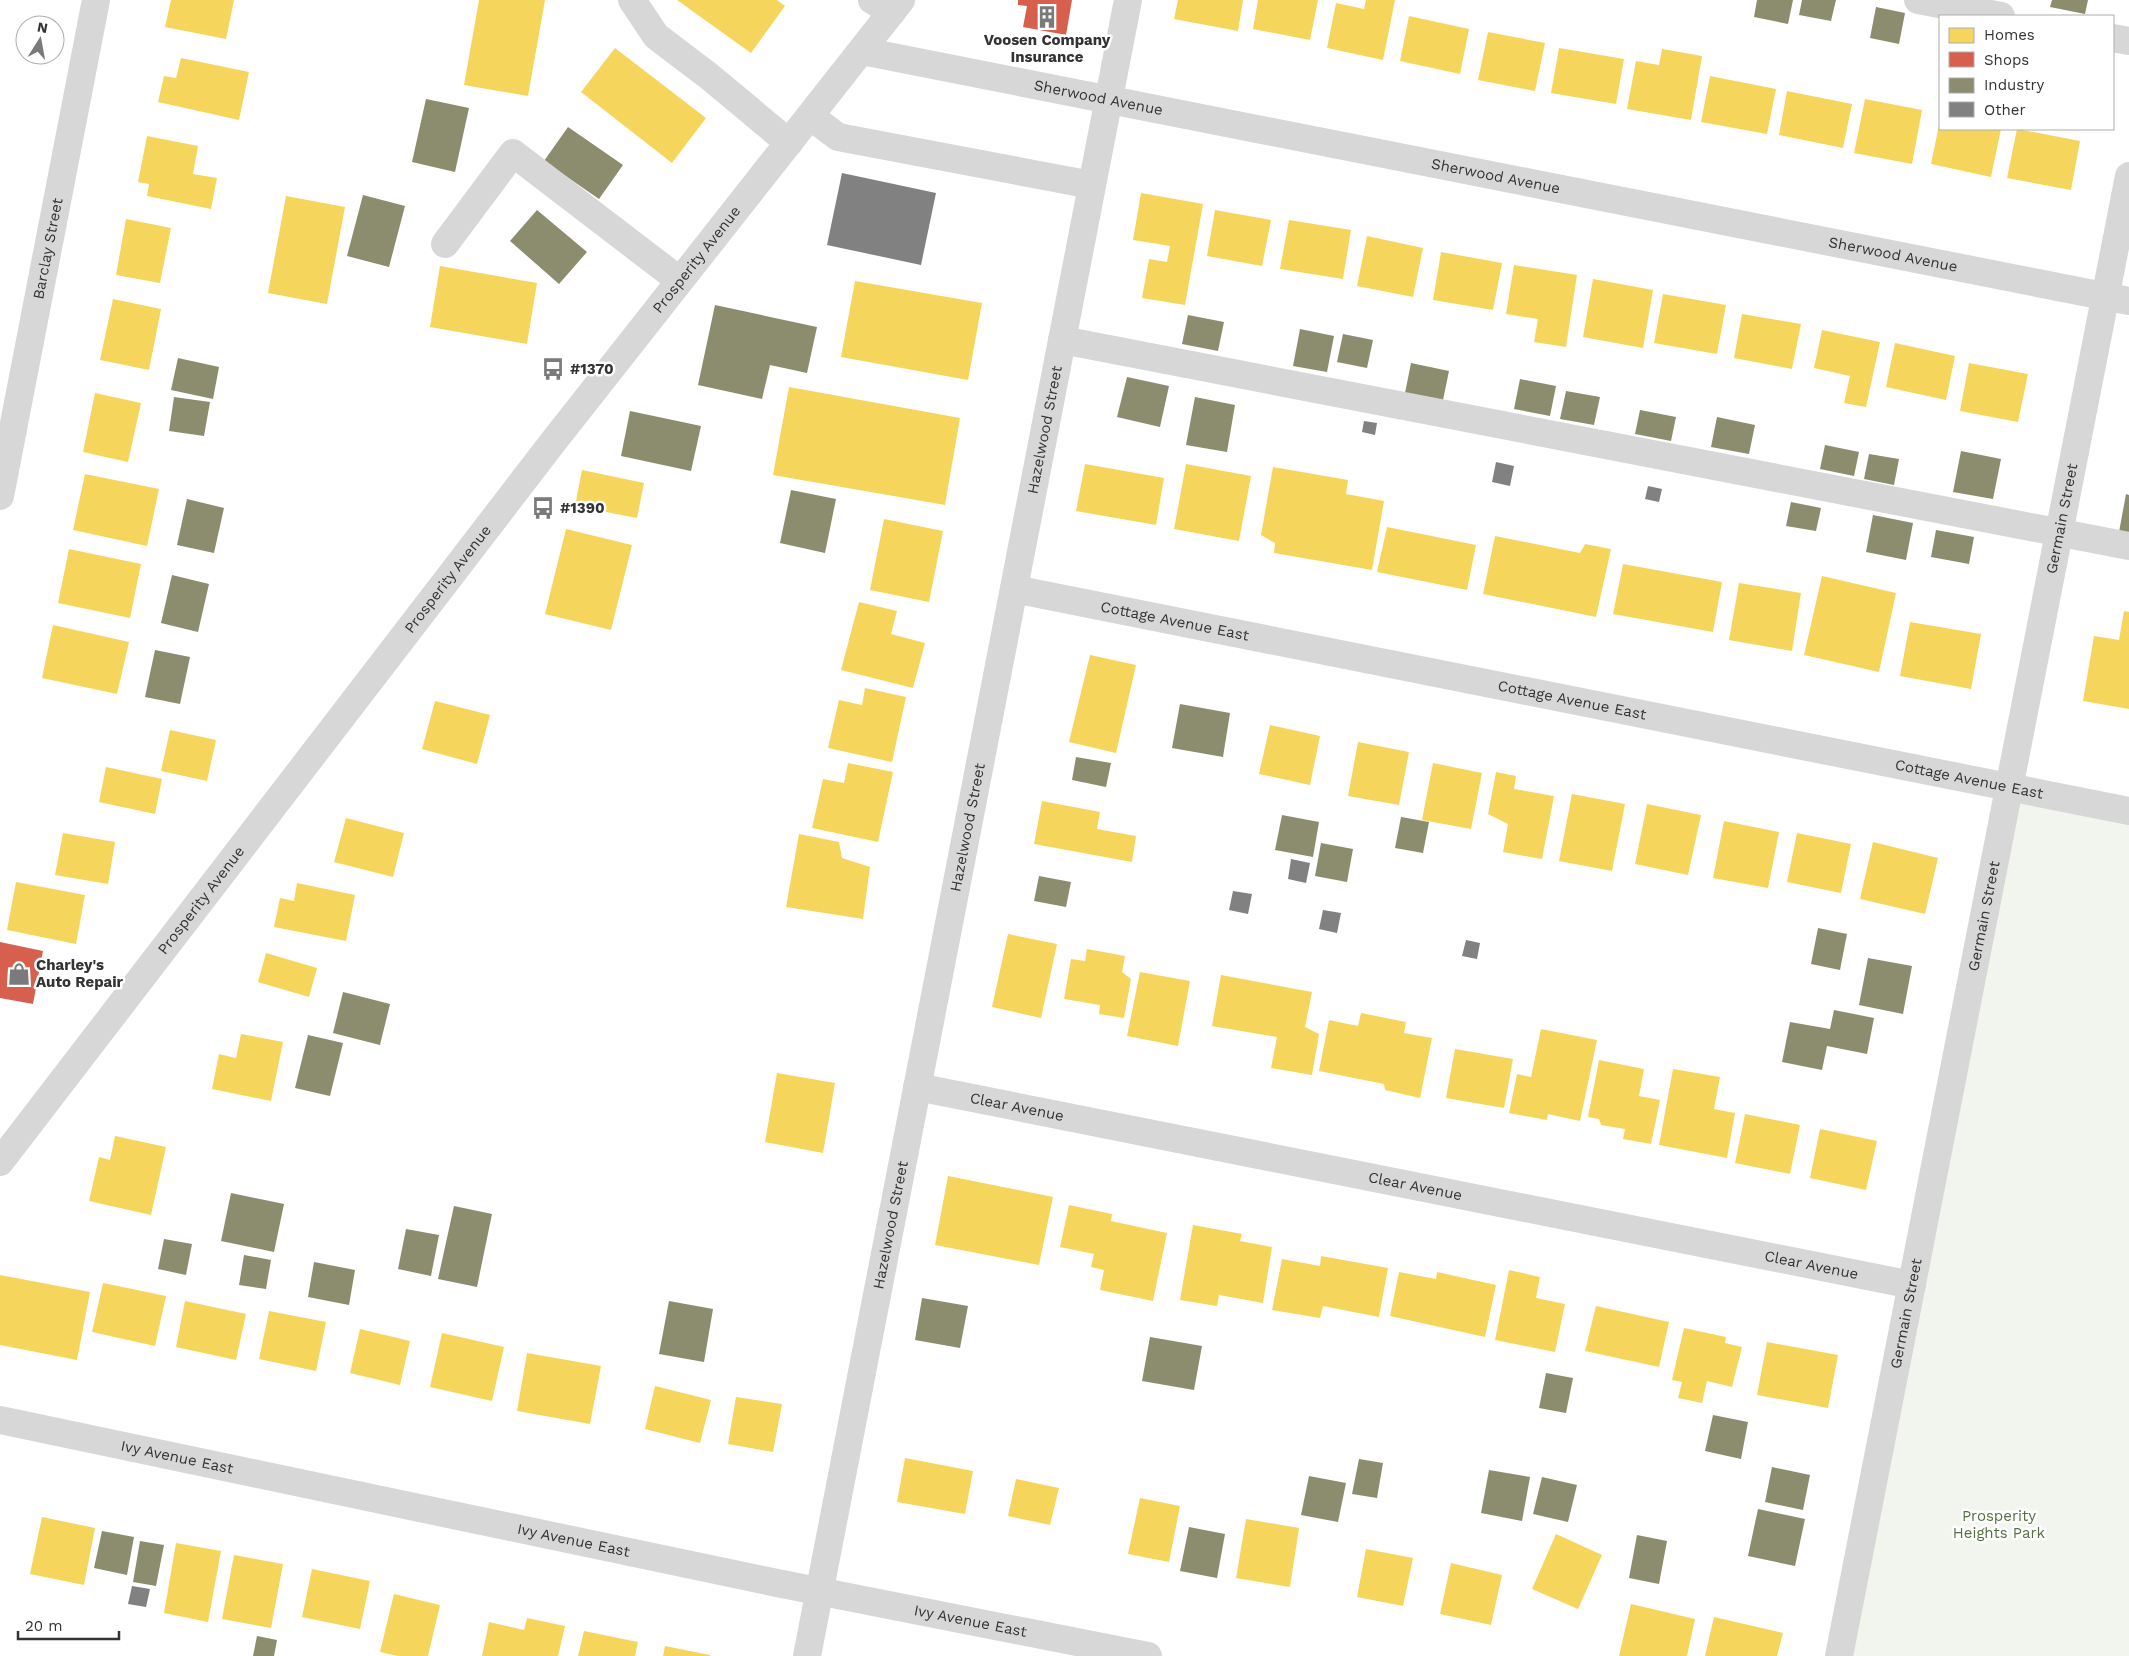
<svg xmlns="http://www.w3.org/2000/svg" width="2129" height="1656" font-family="'Work Sans',sans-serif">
<rect width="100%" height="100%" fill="#fff"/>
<!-- green -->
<path fill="#f1f5ed" d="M 2009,787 L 2129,813 L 2129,1656 L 1839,1656 Z"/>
<!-- homes -->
<path fill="#f6d55c" d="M 171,0 L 234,0 L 226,39 L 165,27 Z
M 479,0 L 545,0 L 528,96 L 464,85 Z
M 677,0 L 777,0 L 785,6 L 751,53 Z
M 1178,0 L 1243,0 L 1238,31 L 1174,19 Z
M 1258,0 L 1318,0 L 1310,40 L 1253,29 Z
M 1366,0 L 1395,0 L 1383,60 L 1327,48 L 1336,3 L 1364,9 Z
M 1409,16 L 1469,29 L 1460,74 L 1400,61 Z
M 1488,32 L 1545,43 L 1535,91 L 1478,80 Z
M 615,48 L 706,118 L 672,163 L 581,92 Z
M 1559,48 L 1624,59 L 1616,104 L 1551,93 Z
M 1662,49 L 1702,56 L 1691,120 L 1627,109 L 1636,61 L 1659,65 Z
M 181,58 L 249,72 L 239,120 L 158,102 L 164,76 L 176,78 Z
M 1710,76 L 1776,89 L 1767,134 L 1701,122 Z
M 1787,91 L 1852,104 L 1843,148 L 1779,135 Z
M 1865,99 L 1922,110 L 1912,164 L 1854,153 Z
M 1939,125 L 1940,129 L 2001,129 L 1991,177 L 1931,164 Z
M 2017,129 L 2080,141 L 2071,190 L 2007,178 Z
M 147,136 L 198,146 L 193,174 L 217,178 L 211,209 L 147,196 L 149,184 L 138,182 Z
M 1141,193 L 1203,204 L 1185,305 L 1142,298 L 1149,259 L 1167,262 L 1170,246 L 1133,240 Z
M 286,196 L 345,207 L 327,304 L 268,293 Z
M 1215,210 L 1271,220 L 1262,266 L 1207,256 Z
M 126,219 L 171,228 L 160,283 L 116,275 Z
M 1289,220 L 1351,230 L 1343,279 L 1280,269 Z
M 1367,236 L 1423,248 L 1413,297 L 1357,286 Z
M 1441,252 L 1502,263 L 1493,310 L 1433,300 Z
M 1514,265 L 1577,275 L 1566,347 L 1534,342 L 1538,319 L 1506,314 Z
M 440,266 L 537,283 L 527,344 L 430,327 Z
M 1593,279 L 1653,290 L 1643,348 L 1583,337 Z
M 855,281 L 982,303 L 968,380 L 841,357 Z
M 1663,294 L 1726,305 L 1717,354 L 1654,343 Z
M 113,299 L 161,309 L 149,370 L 100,360 Z
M 1742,314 L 1801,324 L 1792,369 L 1734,358 Z
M 1822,330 L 1880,342 L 1866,407 L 1844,403 L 1850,376 L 1814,368 Z
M 1895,343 L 1955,356 L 1946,400 L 1886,387 Z
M 1969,363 L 2028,374 L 2018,422 L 1960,411 Z
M 789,387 L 960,418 L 945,505 L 773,475 Z
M 95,393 L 141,403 L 128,462 L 83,452 Z
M 1085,464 L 1164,478 L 1156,525 L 1076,511 Z
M 1186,464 L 1251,476 L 1239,541 L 1174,529 Z
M 1273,467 L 1348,480 L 1346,494 L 1384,501 L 1372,570 L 1274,553 L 1275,543 L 1261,535 Z
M 582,470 L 644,483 L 637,518 L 575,506 Z
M 85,474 L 159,489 L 147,546 L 73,530 Z
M 884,519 L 943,531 L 929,602 L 870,590 Z
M 1387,527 L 1476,545 L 1467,590 L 1377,572 Z
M 566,529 L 632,545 L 611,630 L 545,614 Z
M 1495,536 L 1580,553 L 1585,544 L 1611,549 L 1596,617 L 1483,594 Z
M 69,549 L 141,564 L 130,618 L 58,603 Z
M 1623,564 L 1722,582 L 1713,632 L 1613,614 Z
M 1822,576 L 1896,593 L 1879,672 L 1804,655 Z
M 1739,583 L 1801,593 L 1792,651 L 1729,640 Z
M 859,602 L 897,611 L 891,634 L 925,643 L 913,688 L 841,670 Z
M 2124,611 L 2129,612 L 2129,709 L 2083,701 L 2094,636 L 2119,640 Z
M 1910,622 L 1981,634 L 1971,689 L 1900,676 Z
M 53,625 L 129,642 L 117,694 L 42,678 Z
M 1090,655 L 1136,665 L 1116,753 L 1069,742 Z
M 865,688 L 906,697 L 892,762 L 828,748 L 839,700 L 862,705 Z
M 435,701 L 490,715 L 477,764 L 422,749 Z
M 1270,725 L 1320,736 L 1310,785 L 1259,774 Z
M 170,730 L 216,740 L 207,781 L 161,771 Z
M 1358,742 L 1409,752 L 1399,805 L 1348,796 Z
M 848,763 L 893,772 L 878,842 L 812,828 L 823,779 L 844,783 Z
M 1433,763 L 1482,773 L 1471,829 L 1422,820 Z
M 106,767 L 162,779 L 155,814 L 99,802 Z
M 1496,772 L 1516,776 L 1514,789 L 1554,796 L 1542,859 L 1503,852 L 1508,824 L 1488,814 Z
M 1572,794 L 1625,804 L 1612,871 L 1559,861 Z
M 1042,801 L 1100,812 L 1097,829 L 1136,836 L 1132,862 L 1034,844 Z
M 1647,804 L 1701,815 L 1688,875 L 1635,864 Z
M 346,818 L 404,833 L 393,877 L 334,862 Z
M 1724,821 L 1779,832 L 1768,888 L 1713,878 Z
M 63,833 L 115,842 L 108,884 L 55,875 Z
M 1797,833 L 1851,844 L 1841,893 L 1787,882 Z
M 799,834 L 839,842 L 842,858 L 870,867 L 863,919 L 786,907 Z
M 1873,842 L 1938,858 L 1925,914 L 1860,899 Z
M 16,882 L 85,895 L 76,944 L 7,930 Z
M 297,883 L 355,895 L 346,941 L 274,927 L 280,898 L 294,901 Z
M 1008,934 L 1057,944 L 1041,1018 L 992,1007 Z
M 1087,949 L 1125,956 L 1122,972 L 1131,979 L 1124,1018 L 1099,1014 L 1100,1005 L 1064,999 L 1071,959 L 1085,961 Z
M 266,953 L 317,968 L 309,997 L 258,982 Z
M 1140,972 L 1190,981 L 1178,1046 L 1127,1036 Z
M 1221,975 L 1312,992 L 1305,1027 L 1319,1034 L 1312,1075 L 1271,1068 L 1277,1037 L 1212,1026 Z
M 1361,1013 L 1406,1022 L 1404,1033 L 1432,1038 L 1420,1098 L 1385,1090 L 1384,1084 L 1319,1071 L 1329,1020 L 1358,1026 Z
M 1541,1029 L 1597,1040 L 1580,1121 L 1548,1114 L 1547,1120 L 1509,1113 L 1517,1074 L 1531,1077 Z
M 241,1034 L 283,1042 L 271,1101 L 212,1089 L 219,1054 L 236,1058 Z
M 1455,1049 L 1513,1059 L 1504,1108 L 1446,1098 Z
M 1599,1060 L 1644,1069 L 1639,1096 L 1660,1100 L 1651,1144 L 1623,1139 L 1625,1129 L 1601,1125 L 1599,1119 L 1588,1117 Z
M 1673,1069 L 1720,1077 L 1714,1109 L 1735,1113 L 1727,1158 L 1659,1145 Z
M 777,1073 L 835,1083 L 823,1153 L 765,1142 Z
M 1745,1114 L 1800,1125 L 1790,1174 L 1735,1163 Z
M 1820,1129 L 1877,1141 L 1866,1190 L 1810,1178 Z
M 115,1136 L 166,1147 L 151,1215 L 89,1201 L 99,1157 L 110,1160 Z
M 948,1176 L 1053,1197 L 1039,1265 L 935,1245 Z
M 1069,1205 L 1112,1214 L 1111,1221 L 1167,1233 L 1153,1301 L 1100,1290 L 1104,1270 L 1091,1267 L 1094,1254 L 1060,1247 Z
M 1193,1225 L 1242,1234 L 1240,1241 L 1272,1247 L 1263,1303 L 1219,1295 L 1217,1306 L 1180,1300 Z
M 1321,1256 L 1388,1268 L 1379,1317 L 1323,1306 L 1320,1318 L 1272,1310 L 1282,1259 L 1320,1266 Z
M 1509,1270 L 1540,1277 L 1536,1298 L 1565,1304 L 1555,1352 L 1495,1340 Z
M 1399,1272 L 1436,1279 L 1437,1272 L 1496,1285 L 1485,1337 L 1390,1316 Z
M 0,1275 L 90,1292 L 77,1360 L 0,1345 Z
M 103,1283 L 166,1296 L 155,1346 L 92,1332 Z
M 185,1301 L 246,1314 L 236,1360 L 176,1347 Z
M 1596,1306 L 1669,1322 L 1659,1367 L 1585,1351 Z
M 269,1311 L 326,1322 L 316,1371 L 259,1359 Z
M 1684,1328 L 1726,1337 L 1725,1343 L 1742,1347 L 1732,1387 L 1707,1381 L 1702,1403 L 1678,1398 L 1682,1382 L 1672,1380 Z
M 360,1329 L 410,1341 L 400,1385 L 350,1373 Z
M 442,1333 L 504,1347 L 492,1401 L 430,1387 Z
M 1767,1342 L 1838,1355 L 1828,1408 L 1757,1395 Z
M 527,1353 L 601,1366 L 590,1424 L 517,1411 Z
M 655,1386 L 711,1400 L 700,1443 L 645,1429 Z
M 736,1397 L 782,1404 L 773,1452 L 728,1444 Z
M 905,1458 L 973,1471 L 965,1514 L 897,1502 Z
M 1016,1479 L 1059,1488 L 1050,1525 L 1008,1516 Z
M 1140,1498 L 1180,1506 L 1169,1562 L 1128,1554 Z
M 42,1517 L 95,1528 L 84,1585 L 30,1574 Z
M 1246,1519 L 1299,1528 L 1290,1587 L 1236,1578 Z
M 1556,1534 L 1602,1555 L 1578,1609 L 1532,1589 Z
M 176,1543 L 221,1551 L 208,1622 L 164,1613 Z
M 1366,1549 L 1413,1558 L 1403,1606 L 1357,1597 Z
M 234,1555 L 283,1564 L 271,1628 L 222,1619 Z
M 1451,1563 L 1502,1575 L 1491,1625 L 1440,1614 Z
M 312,1569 L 370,1581 L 360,1629 L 302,1617 Z
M 394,1594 L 440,1605 L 428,1656 L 398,1656 L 380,1652 Z
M 1631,1604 L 1695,1619 L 1687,1656 L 1619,1656 Z
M 1714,1617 L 1783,1633 L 1777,1656 L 1705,1656 Z
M 527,1618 L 565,1626 L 558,1656 L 482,1656 L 489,1622 L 524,1630 Z
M 584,1631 L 638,1642 L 635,1656 L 578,1656 Z
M 665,1646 L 710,1655 L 710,1656 L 663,1656 Z"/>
<!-- shops -->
<path fill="#d6604d" d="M 1018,0 L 1072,0 L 1066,35 L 1023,27 L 1027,6 L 1018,5 Z
M 0,942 L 43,951 L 33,1004 L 0,998 Z"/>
<!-- industry -->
<path fill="#8c8c6e" d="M 1757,0 L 1793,0 L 1788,24 L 1754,17 Z
M 1802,0 L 1836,0 L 1831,21 L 1799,15 Z
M 2052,0 L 2088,0 L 2085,14 L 2050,7 Z
M 1876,7 L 1905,13 L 1899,44 L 1870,38 Z
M 426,99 L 469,108 L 455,172 L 412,162 Z
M 568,127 L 623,165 L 599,199 L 544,161 Z
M 363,195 L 405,206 L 389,267 L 347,256 Z
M 537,210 L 587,252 L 559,284 L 510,241 Z
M 715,305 L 817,327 L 807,373 L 770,365 L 762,399 L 698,385 Z
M 1188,315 L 1224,322 L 1218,351 L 1182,344 Z
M 1300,329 L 1334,336 L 1327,372 L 1293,366 Z
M 1343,334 L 1373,340 L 1367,368 L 1337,362 Z
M 178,358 L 219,367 L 213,399 L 171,390 Z
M 1411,363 L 1449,371 L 1443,400 L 1405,393 Z
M 1127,377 L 1169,386 L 1160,427 L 1117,417 Z
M 1520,379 L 1556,386 L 1550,416 L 1514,409 Z
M 1566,391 L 1600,397 L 1594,425 L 1560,419 Z
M 174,397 L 210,402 L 204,436 L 169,431 Z
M 1195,397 L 1235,405 L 1227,452 L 1186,445 Z
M 1640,410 L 1676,417 L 1671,441 L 1635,434 Z
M 630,411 L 701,426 L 691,471 L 621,456 Z
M 1717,417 L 1755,425 L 1749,454 L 1711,447 Z
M 1825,445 L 1859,452 L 1854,476 L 1820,469 Z
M 1961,451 L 2001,459 L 1993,499 L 1953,492 Z
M 1869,454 L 1899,459 L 1894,485 L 1864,479 Z
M 791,490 L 836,499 L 825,553 L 780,543 Z
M 2126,494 L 2129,495 L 2129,534 L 2119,532 Z
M 187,499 L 224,508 L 214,553 L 177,545 Z
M 1791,502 L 1821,508 L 1816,531 L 1786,526 Z
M 1873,515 L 1913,523 L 1906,560 L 1866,552 Z
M 1936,530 L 1974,537 L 1969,564 L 1931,557 Z
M 172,575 L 209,584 L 198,632 L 161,623 Z
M 155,650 L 190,657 L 180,704 L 145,697 Z
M 1180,704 L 1230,713 L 1223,757 L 1172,748 Z
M 1076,757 L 1111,763 L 1106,787 L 1072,780 Z
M 1282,815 L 1319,822 L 1313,857 L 1275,850 Z
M 1401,817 L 1429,822 L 1423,853 L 1395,848 Z
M 1321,843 L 1353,849 L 1347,882 L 1315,876 Z
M 1039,876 L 1071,882 L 1066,907 L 1034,901 Z
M 1818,928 L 1847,934 L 1840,970 L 1811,964 Z
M 1868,958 L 1912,966 L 1903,1014 L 1859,1005 Z
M 343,992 L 390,1004 L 380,1045 L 333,1033 Z
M 1834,1010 L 1874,1018 L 1867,1054 L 1827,1046 L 1822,1070 L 1782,1062 L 1790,1022 L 1830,1029 Z
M 308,1035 L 343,1043 L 330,1096 L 295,1088 Z
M 231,1193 L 284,1204 L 274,1252 L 221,1241 Z
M 454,1206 L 492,1214 L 477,1287 L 438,1279 Z
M 406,1229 L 439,1235 L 431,1276 L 398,1269 Z
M 164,1239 L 192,1244 L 186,1275 L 158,1269 Z
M 244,1255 L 271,1260 L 266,1289 L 239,1285 Z
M 314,1262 L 355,1270 L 349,1305 L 308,1297 Z
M 922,1298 L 968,1306 L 960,1348 L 915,1340 Z
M 669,1301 L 713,1309 L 704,1362 L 659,1354 Z
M 1150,1337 L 1202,1346 L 1194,1390 L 1142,1381 Z
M 1546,1373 L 1573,1378 L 1566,1413 L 1539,1408 Z
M 1713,1415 L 1748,1422 L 1741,1459 L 1705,1451 Z
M 1359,1459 L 1383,1463 L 1377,1498 L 1352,1494 Z
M 1772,1467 L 1810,1475 L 1803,1510 L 1765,1502 Z
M 1489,1470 L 1530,1477 L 1522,1521 L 1481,1513 Z
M 1309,1476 L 1346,1483 L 1338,1522 L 1301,1515 Z
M 1542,1477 L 1577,1485 L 1568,1522 L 1533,1514 Z
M 1758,1509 L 1805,1519 L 1795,1566 L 1748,1556 Z
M 1189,1527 L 1225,1534 L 1217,1578 L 1180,1571 Z
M 102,1531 L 134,1537 L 127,1575 L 94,1568 Z
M 1637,1535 L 1667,1541 L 1659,1584 L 1629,1578 Z
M 140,1541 L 164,1545 L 156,1586 L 133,1582 Z
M 257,1636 L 277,1640 L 274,1656 L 253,1656 Z"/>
<!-- building -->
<path fill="#818181" d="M 842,173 L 936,193 L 921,265 L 827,245 Z
M 1364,421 L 1377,423 L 1375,435 L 1362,432 Z
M 1496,462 L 1514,466 L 1510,486 L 1492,482 Z
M 1648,486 L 1662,489 L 1659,502 L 1645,499 Z
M 1291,859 L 1310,863 L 1306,883 L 1288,879 Z
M 1233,891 L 1252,894 L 1248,914 L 1229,910 Z
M 1323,910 L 1341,913 L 1337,933 L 1319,929 Z
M 1466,940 L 1480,943 L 1477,959 L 1462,956 Z
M 132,1586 L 150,1589 L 146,1607 L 128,1604 Z"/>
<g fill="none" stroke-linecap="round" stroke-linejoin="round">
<!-- minor -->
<g stroke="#d7d7d7" stroke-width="28">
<path d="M 632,0 L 656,36 L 710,77 L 789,143"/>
<path d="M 872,0 L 892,12"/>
<path d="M 1918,0 L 2001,16"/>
<path d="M 2113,38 L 2129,41"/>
<path id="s1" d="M 862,51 L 2129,301"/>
<path d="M 810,116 L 838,137 L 1092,185"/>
<path d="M 445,244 L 513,153 L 679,280"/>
<path d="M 1062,340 L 2129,546"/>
<path id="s2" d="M 0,496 L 96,0"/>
<path id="s3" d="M 1014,589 L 2129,811"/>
<path id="s4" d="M 917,1087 L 1912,1285"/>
<path id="s5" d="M 0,1162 L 553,442 L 901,0"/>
<path id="s6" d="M 0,1420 L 777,1583 L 1148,1656"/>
<path id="s7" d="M 807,1656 L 1128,0"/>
<path id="s8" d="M 1839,1656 L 2129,176"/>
</g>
</g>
<!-- icons -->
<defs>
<symbol id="building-bare" viewBox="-9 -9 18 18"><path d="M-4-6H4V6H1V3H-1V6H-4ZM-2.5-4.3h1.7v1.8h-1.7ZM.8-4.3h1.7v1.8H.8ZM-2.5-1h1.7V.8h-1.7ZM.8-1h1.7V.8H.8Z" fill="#7a7a7a" stroke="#fff" stroke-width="2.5" paint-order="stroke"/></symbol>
<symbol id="bus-bare" viewBox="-9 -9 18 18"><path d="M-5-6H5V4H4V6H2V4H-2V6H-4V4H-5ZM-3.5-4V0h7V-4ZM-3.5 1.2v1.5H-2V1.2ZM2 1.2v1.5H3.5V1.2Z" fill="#7a7a7a" stroke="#fff" stroke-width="2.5" paint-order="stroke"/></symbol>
<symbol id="shop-bare" viewBox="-9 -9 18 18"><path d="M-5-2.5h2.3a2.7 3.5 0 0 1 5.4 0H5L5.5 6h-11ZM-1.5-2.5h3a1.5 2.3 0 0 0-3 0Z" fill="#7a7a7a" stroke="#fff" stroke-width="2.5" paint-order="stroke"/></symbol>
</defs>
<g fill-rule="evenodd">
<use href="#building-bare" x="1031" y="1" width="32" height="32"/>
<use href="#bus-bare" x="537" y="353" width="32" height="32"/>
<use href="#bus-bare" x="527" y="492" width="32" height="32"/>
<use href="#shop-bare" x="3" y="958" width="32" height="32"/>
</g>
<g text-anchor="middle" stroke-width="5" stroke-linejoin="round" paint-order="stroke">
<!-- poi labels -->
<g font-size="15" font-weight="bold" fill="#333" stroke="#fff" text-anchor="start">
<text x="1047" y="45" text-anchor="middle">Voosen Company<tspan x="1047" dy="17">Insurance</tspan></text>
<text x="570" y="374">#1370</text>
<text x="560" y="513">#1390</text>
<text x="36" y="970">Charley's<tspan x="36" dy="17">Auto Repair</tspan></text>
</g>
<!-- street labels -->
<g font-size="15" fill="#333" stroke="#fff">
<text dy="5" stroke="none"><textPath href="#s1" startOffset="241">Sherwood Avenue</textPath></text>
<text dy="5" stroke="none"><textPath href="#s1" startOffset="646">Sherwood Avenue</textPath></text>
<text dy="5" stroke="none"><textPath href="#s2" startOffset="252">Barclay Street</textPath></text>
<text dy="5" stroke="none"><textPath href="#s1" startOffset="1051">Sherwood Avenue</textPath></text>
<text dy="5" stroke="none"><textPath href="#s5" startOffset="1140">Prosperity Avenue</textPath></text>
<text dy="5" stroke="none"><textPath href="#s7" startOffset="1249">Hazelwood Street</textPath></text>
<text dy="5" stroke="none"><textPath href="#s8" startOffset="1159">Germain Street</textPath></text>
<text dy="5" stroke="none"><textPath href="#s5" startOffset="735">Prosperity Avenue</textPath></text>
<text dy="5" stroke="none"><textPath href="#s3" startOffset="164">Cottage Avenue East</textPath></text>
<text dy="5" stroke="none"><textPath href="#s3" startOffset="569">Cottage Avenue East</textPath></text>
<text dy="5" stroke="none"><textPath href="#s3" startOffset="974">Cottage Avenue East</textPath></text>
<text dy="5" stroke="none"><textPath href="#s7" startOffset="844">Hazelwood Street</textPath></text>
<text dy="5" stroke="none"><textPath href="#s5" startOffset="330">Prosperity Avenue</textPath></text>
<text dy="5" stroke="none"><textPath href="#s8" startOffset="754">Germain Street</textPath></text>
<text dy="5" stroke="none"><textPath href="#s4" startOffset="102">Clear Avenue</textPath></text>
<text dy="5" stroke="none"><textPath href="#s4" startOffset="508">Clear Avenue</textPath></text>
<text dy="5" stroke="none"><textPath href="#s7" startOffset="439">Hazelwood Street</textPath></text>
<text dy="5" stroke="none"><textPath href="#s4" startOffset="912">Clear Avenue</textPath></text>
<text dy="5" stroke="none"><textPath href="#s8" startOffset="349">Germain Street</textPath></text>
<text dy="5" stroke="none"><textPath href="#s6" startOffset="181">Ivy Avenue East</textPath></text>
<text dy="5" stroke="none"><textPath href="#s6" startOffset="586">Ivy Avenue East</textPath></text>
<text dy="5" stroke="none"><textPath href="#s6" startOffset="991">Ivy Avenue East</textPath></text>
</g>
<!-- park labels -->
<g font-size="15" fill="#56703f" stroke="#fff">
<text x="1999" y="1521">Prosperity<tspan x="1999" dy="17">Heights Park</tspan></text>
</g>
</g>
<!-- legend -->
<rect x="1939" y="15" width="175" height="115" fill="#ffffff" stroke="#adadad"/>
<rect x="1949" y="28" width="25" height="15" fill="#f6d55c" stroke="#adadad"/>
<text x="1984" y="40" font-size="15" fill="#333333">Homes</text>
<rect x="1949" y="52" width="25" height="15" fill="#d6604d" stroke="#adadad"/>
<text x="1984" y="65" font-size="15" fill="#333333">Shops</text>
<rect x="1949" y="78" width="25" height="15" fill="#8c8c6e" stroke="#adadad"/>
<text x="1984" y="90" font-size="15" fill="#333333">Industry</text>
<rect x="1949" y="102" width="25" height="15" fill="#818181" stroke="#adadad"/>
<text x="1984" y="115" font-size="15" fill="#333333">Other</text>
<!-- north arrow -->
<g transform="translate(40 40) rotate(11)"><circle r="24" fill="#ffffff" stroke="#adadad"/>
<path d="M0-4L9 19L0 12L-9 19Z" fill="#7a7a7a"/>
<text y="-8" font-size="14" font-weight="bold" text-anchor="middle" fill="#333333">N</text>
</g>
<!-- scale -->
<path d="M18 1631v8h101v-8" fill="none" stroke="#333333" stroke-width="2.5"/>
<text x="25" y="1631" font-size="15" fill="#333333" stroke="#ffffff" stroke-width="4" paint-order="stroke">20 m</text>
</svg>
